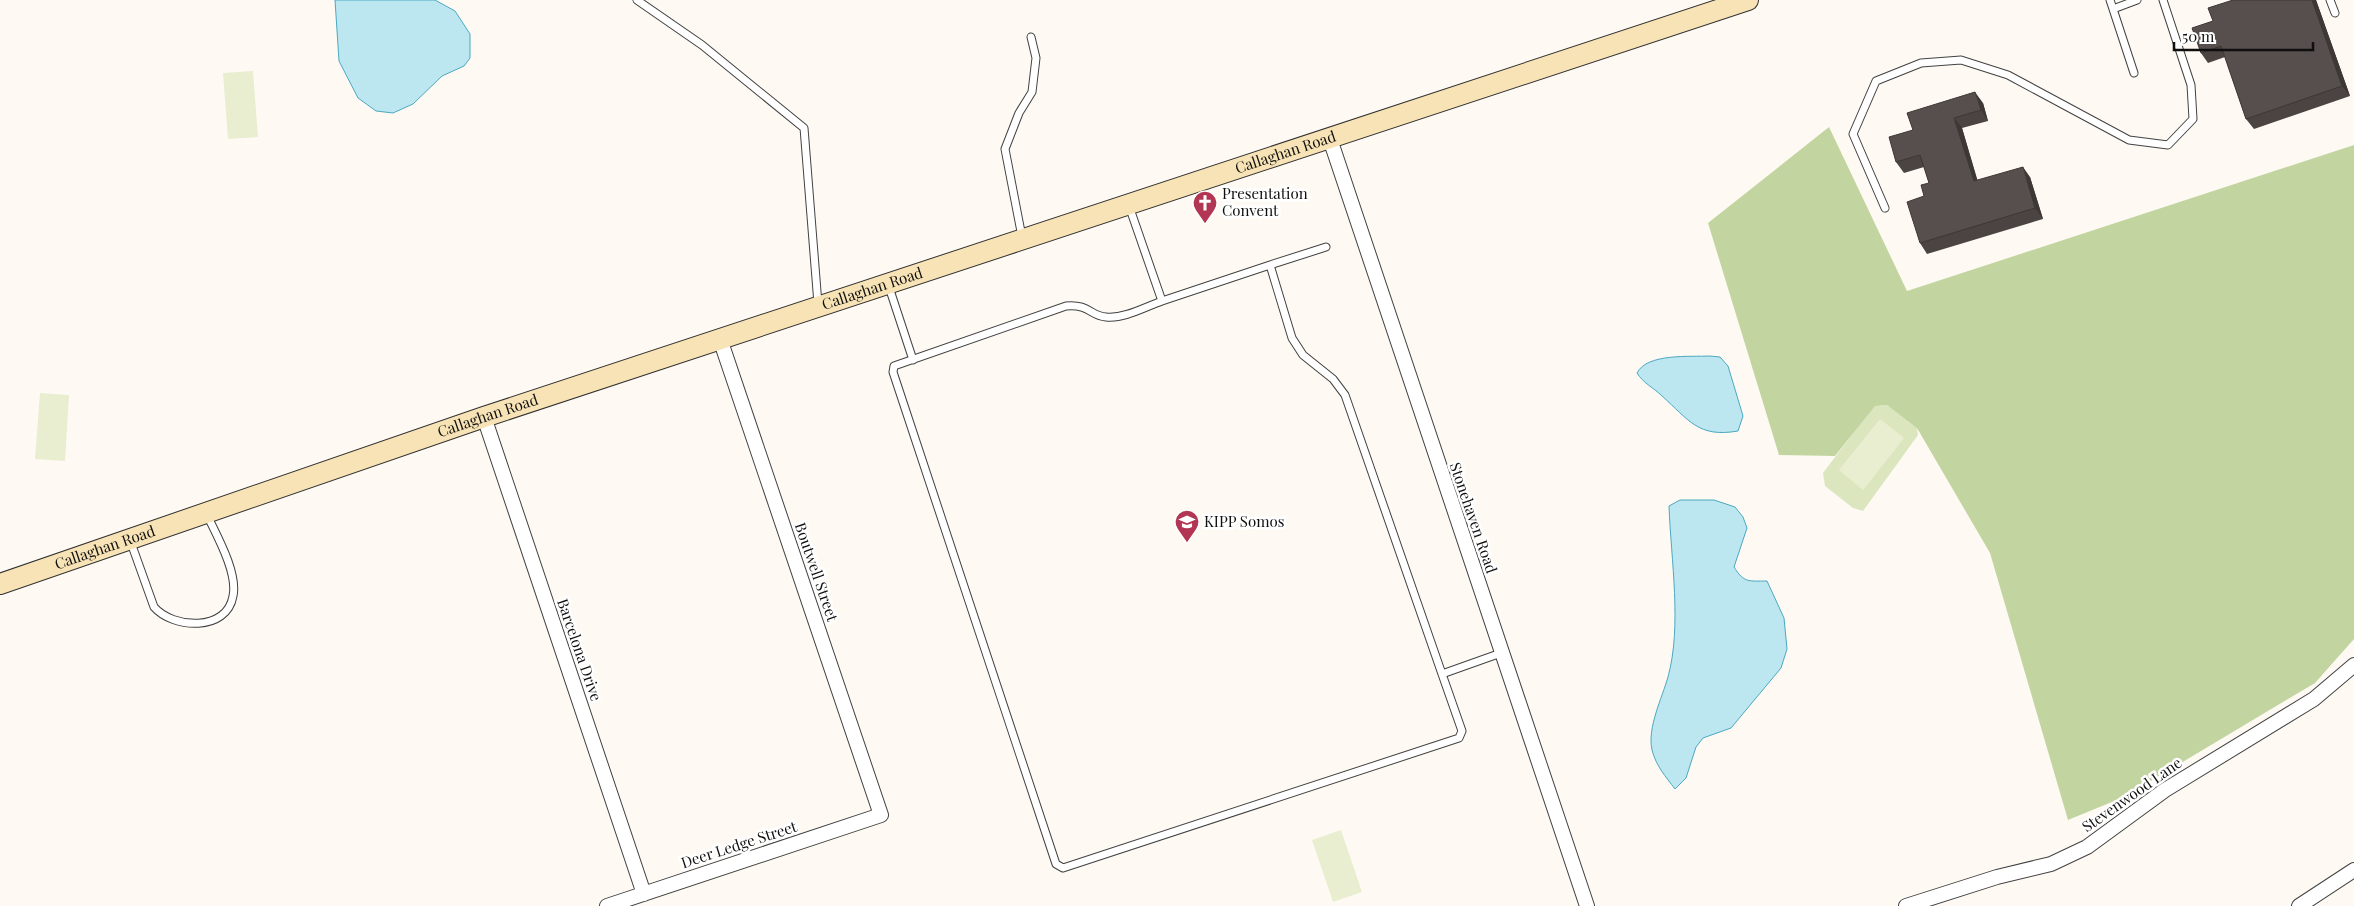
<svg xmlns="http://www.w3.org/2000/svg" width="2354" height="906" font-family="'Playfair Display',serif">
<rect width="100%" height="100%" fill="#fefaf3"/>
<!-- green -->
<path fill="#dbe6bf" d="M 1887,405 L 1917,427 L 1918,435 L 1863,511 L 1853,508 L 1825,486 L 1823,473 L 1874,406 Z"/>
<!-- forest -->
<path fill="#c2d5a0" d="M 1829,127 L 1907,291 L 2354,145 L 2354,639 L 2315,683 L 2124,797 L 2068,820 L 1990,553 L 1917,428 L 1887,405 L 1875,406 L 1835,456 L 1779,455 L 1708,223 Z"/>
<!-- pitch -->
<path fill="#e9eed0" d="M 253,71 L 258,137 L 228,139 L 223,73 Z
M 40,393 L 69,395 L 65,461 L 35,459 Z
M 1880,419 L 1904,438 L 1863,490 L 1839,470 Z
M 1341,830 L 1362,892 L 1333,902 L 1312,840 Z"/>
<!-- water -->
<path fill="#bde7f0" stroke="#4ba8c0" d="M 335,0 L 435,0 L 455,11 L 470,34 L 470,58 L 464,66 L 442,76 L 413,104 L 393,113 L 376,111 L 358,98 L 339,61 Z
M 1710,356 L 1720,357 L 1728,366 L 1743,416 L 1738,431 C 1698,438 1689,420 1662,396 C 1654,388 1643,383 1637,373 C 1647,353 1690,357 1710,356 Z
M 1680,500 L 1714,500 L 1735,507 L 1743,517 L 1747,528 L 1734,567 C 1744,583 1748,581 1767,581 L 1784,618 L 1787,649 L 1781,668 L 1731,728 L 1703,738 L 1696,747 L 1686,778 L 1675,789 C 1666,777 1656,766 1652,750 C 1647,728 1662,698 1668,677 C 1682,626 1671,560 1669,506 Z"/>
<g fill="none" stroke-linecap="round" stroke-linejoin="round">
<defs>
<path id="lane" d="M 637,0 L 702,45 L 804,128 L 818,304
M 2110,0 L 2113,9 L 2137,0
M 2330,0 L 2335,13
M 2113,9 L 2134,73
M 1129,206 L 1162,301 L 1270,265 L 1292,338 L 1303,355 L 1333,379 L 1345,395 L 1442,674 L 1501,653
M 1885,208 L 1853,134 L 1876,81 L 1921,63 L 1961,60 L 2008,75 L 2129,140 L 2168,145 L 2193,119 L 2191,85 L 2163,0
M 1022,237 L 1005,149 L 1019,113 L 1032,92 L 1036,58 L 1031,37
M 1270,265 L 1326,247
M 888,284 L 913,360
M 1162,301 C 1145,307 1124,319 1106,317 C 1090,316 1090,304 1066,306 L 894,366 L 893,372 L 1056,864 L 1063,868 L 1459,738 L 1462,731 L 1442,674
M 130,540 L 154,607 C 173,629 227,632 233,596 C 238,573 217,536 207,515"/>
<path id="street" d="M 1330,139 L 1587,906
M 484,417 L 644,894
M 607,906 L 881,815 L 720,339
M 1906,906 L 1997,877 L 2051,864 L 2087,847 L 2165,790 L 2314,699 L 2354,665
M 2299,906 L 2354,870"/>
<g id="secondary">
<path id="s1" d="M 0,584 L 484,417 L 1748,0"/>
</g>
</defs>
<!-- lane casing -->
<use href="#lane" stroke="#424242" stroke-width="9"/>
<!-- street casing -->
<use href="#street" stroke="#424242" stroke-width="16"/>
<!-- secondary casing -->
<use href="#secondary" stroke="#313131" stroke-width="22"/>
<!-- lane -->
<use href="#lane" stroke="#fff" stroke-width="7"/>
<!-- street -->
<use href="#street" stroke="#fff" stroke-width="14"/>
<!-- secondary -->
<use href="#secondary" stroke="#f7e3b5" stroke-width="20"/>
</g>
<!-- wall -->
<path fill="#4b4442" d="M 2233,0 L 2316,0 L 2350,96 L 2254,129 L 2246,119 L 2225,57 L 2208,63 L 2201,53 L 2213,21 Z
M 1983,103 L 1988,121 L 1962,128 L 1977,180 L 2030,177 L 2043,219 L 1927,254 L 1920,243 L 1924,196 L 1929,183 L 1924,167 L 1904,173 L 1896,162 L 1913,130 Z"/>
<!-- shaded-wall -->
<path fill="#3d3736" d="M 2312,0 L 2316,0 L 2350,96 L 2342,86 Z
M 1975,92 L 1983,103 L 1988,121 L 1981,110 Z
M 1954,118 L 1962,128 L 1981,192 L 1974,181 Z
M 2023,167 L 2030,177 L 2043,219 L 2035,208 Z"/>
<!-- building -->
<path fill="#574f4d" stroke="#3d3736" d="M 2233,0 L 2312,0 L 2342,86 L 2246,119 L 2221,46 L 2201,53 L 2192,28 L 2213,21 L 2208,8 Z
M 1975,92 L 1981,110 L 1954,118 L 1974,181 L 2023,167 L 2035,208 L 1920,243 L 1907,202 L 1924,196 L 1921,185 L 1929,183 L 1920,155 L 1896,162 L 1889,137 L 1913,130 L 1907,113 Z"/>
<!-- icons -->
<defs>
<symbol id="church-pin" viewBox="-11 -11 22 30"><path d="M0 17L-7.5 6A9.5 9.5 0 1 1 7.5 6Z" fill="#b23553" stroke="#fff"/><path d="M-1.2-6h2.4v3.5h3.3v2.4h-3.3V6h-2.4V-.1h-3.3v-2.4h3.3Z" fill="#fff"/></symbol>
<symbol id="school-pin" viewBox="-11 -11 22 30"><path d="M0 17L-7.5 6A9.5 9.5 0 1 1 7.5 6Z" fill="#b23553" stroke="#fff"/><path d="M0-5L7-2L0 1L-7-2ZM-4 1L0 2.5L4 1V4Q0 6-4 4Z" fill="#fff"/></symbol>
</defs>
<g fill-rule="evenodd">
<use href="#church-pin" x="1191" y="189" width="28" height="38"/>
<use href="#school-pin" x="1173" y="508" width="28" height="38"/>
</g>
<g text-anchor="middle" stroke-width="5" stroke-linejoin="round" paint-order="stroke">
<!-- street labels -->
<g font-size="15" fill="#0f0f0f" stroke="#fff">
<text dy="5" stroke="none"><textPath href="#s1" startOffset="1356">Callaghan Road</textPath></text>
<text dy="5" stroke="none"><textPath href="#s1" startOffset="921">Callaghan Road</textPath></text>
<text dy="5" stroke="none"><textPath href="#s1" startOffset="516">Callaghan Road</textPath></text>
<text transform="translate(1473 518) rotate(71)" y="5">Stonehaven Road</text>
<text dy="5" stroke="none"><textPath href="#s1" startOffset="111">Callaghan Road</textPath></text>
<text transform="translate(816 572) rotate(71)" y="5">Boutwell Street</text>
<text transform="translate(579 650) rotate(71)" y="5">Barcelona Drive</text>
<text transform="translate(2132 795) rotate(-35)" y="5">Stevenwood Lane</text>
<text transform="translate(739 845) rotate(-18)" y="5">Deer Ledge Street</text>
</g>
<!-- poi labels -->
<g font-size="15" fill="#0f0f0f" stroke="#fff" text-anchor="start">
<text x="1222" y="199">Presentation<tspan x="1222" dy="17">Convent</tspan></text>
<text x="1204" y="527">KIPP Somos</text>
</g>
</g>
<!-- scale -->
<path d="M2174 42v8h139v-8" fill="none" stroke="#0f0f0f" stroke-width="2.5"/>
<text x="2182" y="42" font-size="15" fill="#0f0f0f" stroke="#ffffff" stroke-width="4" paint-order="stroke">50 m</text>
</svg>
